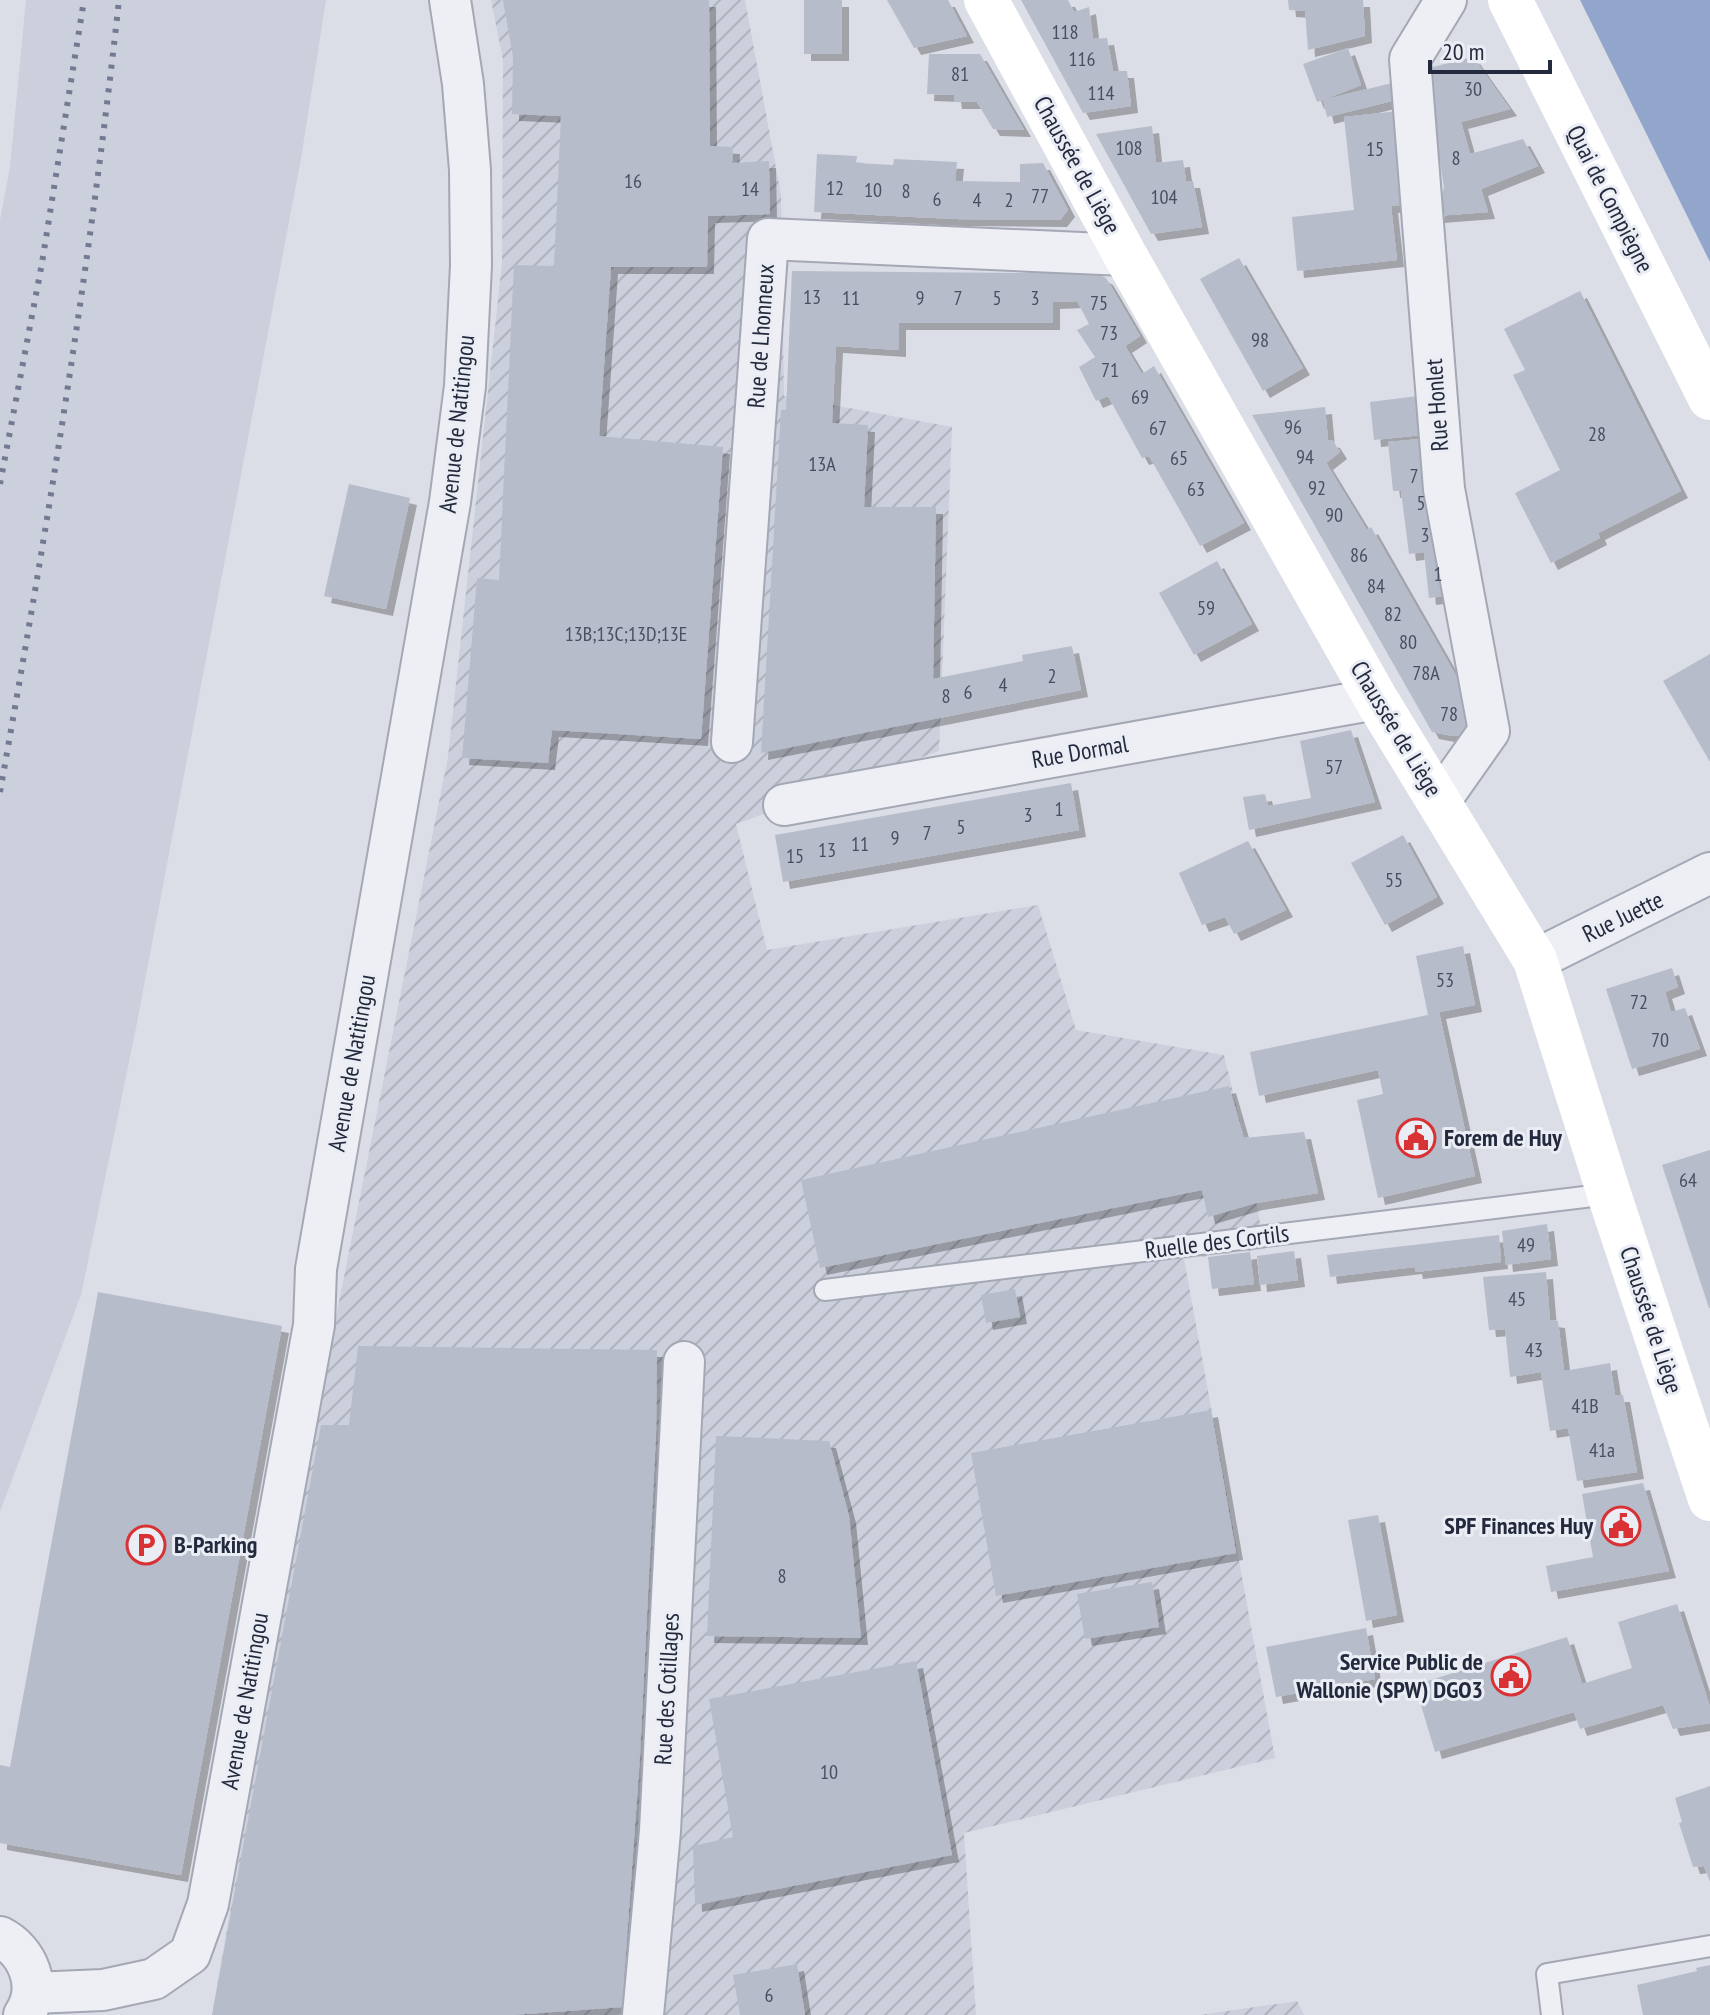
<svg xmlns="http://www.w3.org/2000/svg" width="1710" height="2015" font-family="'PT Sans Narrow',sans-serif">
<defs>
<pattern id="industrial-furrows" width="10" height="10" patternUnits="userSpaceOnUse" patternTransform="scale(2)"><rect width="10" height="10" fill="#ccd0dc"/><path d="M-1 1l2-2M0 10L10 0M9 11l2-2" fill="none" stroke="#afb3be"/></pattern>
<filter id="shadow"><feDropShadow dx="7" dy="7" stdDeviation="0" flood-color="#0004"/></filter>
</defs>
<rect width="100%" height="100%" fill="#dbdee7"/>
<!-- built -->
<path fill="#ccd0dc" d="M 26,0 L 326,0 L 301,159 L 135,1033 L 81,1295 L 0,1512 L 0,220 L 10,167 Z"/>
<!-- industrial -->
<path fill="url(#industrial-furrows)" d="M 491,0 L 745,0 L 781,195 L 784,396 L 952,427 L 939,751 L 736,824 L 767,950 L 1038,905 L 1076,1030 L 1224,1055 L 1244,1138 L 1265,1249 L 1184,1259 L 1275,1758 L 964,1833 L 976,2015 L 212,2015 L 315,1422 L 448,757 L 502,263 L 503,60 Z
M 1297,2001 L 1304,2015 L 1200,2015 Z"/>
<!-- water -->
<path fill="#92a6cb" d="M 1580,0 L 1710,0 L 1710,262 Z"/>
<!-- building -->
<path fill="#b7bcca" filter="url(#shadow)" d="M 503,0 L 709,0 L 710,146 L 733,147 L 732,163 L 769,161 L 770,214 L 708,216 L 707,267 L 611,267 L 599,436 L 723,447 L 701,739 L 552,730 L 548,763 L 462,758 L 477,578 L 499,580 L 514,265 L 554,266 L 561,116 L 512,114 L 513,57 Z
M 804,0 L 842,0 L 842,54 L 804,54 Z
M 887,0 L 948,0 L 967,36 L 914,48 Z
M 1021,0 L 1068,0 L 1074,12 L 1089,7 L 1093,39 L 1107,38 L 1113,71 L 1127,71 L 1131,106 L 1083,113 Z
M 1288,0 L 1363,0 L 1365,36 L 1308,50 L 1305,11 L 1289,10 Z
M 1348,48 L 1361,85 L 1323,100 L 1396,82 L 1400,99 L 1327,117 L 1323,100 L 1317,102 L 1303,64 Z
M 929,54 L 980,54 L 1024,130 L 993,129 L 977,102 L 955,102 L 954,95 L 927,94 Z
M 1473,57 L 1510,109 L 1461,122 L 1470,154 L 1523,139 L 1538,166 L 1481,189 L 1488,212 L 1436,216 L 1444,187 L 1425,69 Z
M 1398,111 L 1409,204 L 1391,206 L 1397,260 L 1297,271 L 1292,217 L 1354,210 L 1344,117 Z
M 1152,126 L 1156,163 L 1183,160 L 1186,181 L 1193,181 L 1202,227 L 1151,234 L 1096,134 Z
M 817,154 L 857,156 L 856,163 L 893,165 L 894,159 L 957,162 L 955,181 L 1020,182 L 1020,164 L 1043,163 L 1068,210 L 1060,220 L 955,219 L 814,212 Z
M 1239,258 L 1303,368 L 1263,391 L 1200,279 Z
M 792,271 L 1018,273 L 1095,272 L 1106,278 L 1140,336 L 1125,346 L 1142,374 L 1154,366 L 1244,523 L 1200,546 L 1149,456 L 1142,458 L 1108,396 L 1096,401 L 1079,367 L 1095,357 L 1077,330 L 1089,324 L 1077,301 L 1053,302 L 1053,323 L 899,323 L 899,350 L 836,346 L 832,423 L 868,425 L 864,507 L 936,507 L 933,679 L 1023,661 L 1022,655 L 1072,646 L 1081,690 L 761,753 L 781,410 L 786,410 Z
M 1580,291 L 1681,491 L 1598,533 L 1600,538 L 1551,563 L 1515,493 L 1560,470 L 1513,375 L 1525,370 L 1504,329 Z
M 1426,395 L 1431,434 L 1374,440 L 1370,402 Z
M 1325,407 L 1328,440 L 1333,441 L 1340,452 L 1326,463 L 1367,530 L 1371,527 L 1459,681 L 1481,723 L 1470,734 L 1453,736 L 1432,732 L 1252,415 Z
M 1431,438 L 1452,595 L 1429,598 L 1424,552 L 1409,554 L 1401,491 L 1393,491 L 1388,442 Z
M 349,484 L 410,498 L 386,609 L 324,596 Z
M 1217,561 L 1252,624 L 1194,655 L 1159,593 Z
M 1710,654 L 1710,762 L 1663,681 Z
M 1351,730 L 1375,802 L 1249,830 L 1243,797 L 1265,794 L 1268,806 L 1311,798 L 1300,741 Z
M 1071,783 L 1079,830 L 783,882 L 775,835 Z
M 1403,835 L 1437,897 L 1385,925 L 1351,863 Z
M 1248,841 L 1286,910 L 1234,934 L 1225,917 L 1202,925 L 1179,873 Z
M 1463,946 L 1475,1005 L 1439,1012 L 1475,1176 L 1378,1198 L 1357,1100 L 1383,1094 L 1378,1070 L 1259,1096 L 1250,1052 L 1428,1015 L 1416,956 Z
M 1672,968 L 1678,987 L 1665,992 L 1671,1012 L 1685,1008 L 1700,1049 L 1632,1069 L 1606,989 Z
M 1229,1086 L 1244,1138 L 1304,1132 L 1318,1193 L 1256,1203 L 1208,1217 L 1202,1190 L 820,1268 L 801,1180 Z
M 1710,1150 L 1710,1308 L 1709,1308 L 1662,1165 Z
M 1547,1224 L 1551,1259 L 1506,1265 L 1502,1231 Z
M 1499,1235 L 1501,1262 L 1416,1272 L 1415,1267 L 1330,1277 L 1327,1255 Z
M 1294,1251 L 1298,1280 L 1260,1285 L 1257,1256 Z
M 1250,1252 L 1254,1284 L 1212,1289 L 1208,1257 Z
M 1546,1272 L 1550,1320 L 1558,1321 L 1564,1371 L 1610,1363 L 1615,1395 L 1623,1395 L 1637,1472 L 1577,1481 L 1568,1428 L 1550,1431 L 1541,1372 L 1510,1377 L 1505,1329 L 1489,1330 L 1483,1277 Z
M 1015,1289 L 1020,1317 L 986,1323 L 981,1295 Z
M 98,1292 L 282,1326 L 181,1875 L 0,1843 L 0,1765 L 10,1767 Z
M 358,1346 L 657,1350 L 656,1433 L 640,1755 L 622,2007 L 511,2015 L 212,2015 L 321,1425 L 349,1425 Z
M 1211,1410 L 1236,1553 L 996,1596 L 971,1453 Z
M 716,1436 L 829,1441 L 849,1516 L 861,1638 L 707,1636 Z
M 1643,1483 L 1669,1571 L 1551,1592 L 1546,1566 L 1593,1557 L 1582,1494 Z
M 1378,1515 L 1397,1615 L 1366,1621 L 1348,1520 Z
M 1152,1582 L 1159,1627 L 1085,1639 L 1077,1594 Z
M 1677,1604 L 1710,1707 L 1710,1723 L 1673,1729 L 1663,1705 L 1580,1729 L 1574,1712 L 1435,1752 L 1415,1685 L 1567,1637 L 1582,1684 L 1632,1668 L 1618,1622 Z
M 1366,1628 L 1375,1679 L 1276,1697 L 1266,1647 Z
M 916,1661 L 952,1855 L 695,1905 L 693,1846 L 733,1837 L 709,1699 Z
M 1710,1786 L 1710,1882 L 1704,1866 L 1693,1867 L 1679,1823 L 1682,1822 L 1675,1798 Z
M 797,1964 L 805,2015 L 740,2015 L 733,1975 Z
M 1710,1965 L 1710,2015 L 1643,2015 L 1637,1985 L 1697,1971 L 1696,1968 Z"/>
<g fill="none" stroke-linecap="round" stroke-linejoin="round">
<defs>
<path id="lane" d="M 825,1290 L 1609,1194
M 1552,2015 L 1547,1974 L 1710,1946"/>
<path id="street" d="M 732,742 L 768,239 L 1125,255
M 1439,802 L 1489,731 L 1444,489 L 1410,59 L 1446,0
M 784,805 L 1376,699
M 1535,960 L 1710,873
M 0,1937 C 28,1951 43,1987 24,2015
M 33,1993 L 103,1990 L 154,1979 L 190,1954 L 208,1904 L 314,1325 L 316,1269 L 450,502 L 465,386 L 471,265 L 470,170 L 463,84 L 450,0
M 643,2015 L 660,1831 L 684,1362"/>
</defs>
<!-- lane casing -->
<use href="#lane" stroke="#a4a8b4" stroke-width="24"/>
<!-- street casing -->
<use href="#street" stroke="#a4a8b4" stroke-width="44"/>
<!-- lane -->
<use href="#lane" stroke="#edeff5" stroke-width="20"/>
<!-- street -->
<use href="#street" stroke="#edeff5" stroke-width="40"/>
<!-- secondary -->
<path stroke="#fff" stroke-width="44" d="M 986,0 L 1125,255 L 1376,699 L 1535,960 L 1609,1194 L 1710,1499
M 1510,0 L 1710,398"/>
<!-- rail -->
<path stroke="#737a91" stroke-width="6" stroke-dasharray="4 8" stroke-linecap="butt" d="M 0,484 L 42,263 L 84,0
M 0,792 C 47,529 90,266 119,0"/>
</g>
<!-- icons -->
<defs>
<symbol id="civic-ring" viewBox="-11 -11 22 22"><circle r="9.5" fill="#eaedf4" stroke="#d93235" stroke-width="1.5"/><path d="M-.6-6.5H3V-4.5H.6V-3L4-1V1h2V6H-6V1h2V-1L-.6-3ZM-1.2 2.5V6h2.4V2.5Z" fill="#d93235"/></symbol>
<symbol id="parking-ring" viewBox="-11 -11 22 22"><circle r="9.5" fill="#eaedf4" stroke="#d93235" stroke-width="1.5"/><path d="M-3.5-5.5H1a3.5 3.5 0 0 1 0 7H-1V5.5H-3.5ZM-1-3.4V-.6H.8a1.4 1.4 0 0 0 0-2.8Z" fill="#d93235"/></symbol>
</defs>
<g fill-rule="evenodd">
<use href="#civic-ring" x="1394" y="1116" width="44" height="44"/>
<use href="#civic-ring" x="1599" y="1504" width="44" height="44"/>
<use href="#parking-ring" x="124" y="1523" width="44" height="44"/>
<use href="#civic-ring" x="1489" y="1654" width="44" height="44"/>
</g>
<g text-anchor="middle" stroke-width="6" stroke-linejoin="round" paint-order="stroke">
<!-- number labels -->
<g font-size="20" fill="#494e61">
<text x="1065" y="39">118</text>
<text x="1082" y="66">116</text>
<text x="960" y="81">81</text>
<text x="1473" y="96">30</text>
<text x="1101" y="100">114</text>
<text x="1129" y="155">108</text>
<text x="1375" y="156">15</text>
<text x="1456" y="165">8</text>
<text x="633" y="188">16</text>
<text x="835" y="195">12</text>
<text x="750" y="196">14</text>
<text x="873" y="197">10</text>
<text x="906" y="198">8</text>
<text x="1040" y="203">77</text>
<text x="1164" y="204">104</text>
<text x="937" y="206">6</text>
<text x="977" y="207">4</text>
<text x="1009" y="207">2</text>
<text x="812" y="304">13</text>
<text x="851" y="305">11</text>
<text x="920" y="305">9</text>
<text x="958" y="305">7</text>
<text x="997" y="305">5</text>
<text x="1035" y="305">3</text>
<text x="1099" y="310">75</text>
<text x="1109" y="340">73</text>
<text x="1260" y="347">98</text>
<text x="1110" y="377">71</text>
<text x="1140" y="404">69</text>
<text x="1293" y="434">96</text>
<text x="1158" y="435">67</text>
<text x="1597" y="441">28</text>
<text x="1305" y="464">94</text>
<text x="1179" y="465">65</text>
<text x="822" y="471">13A</text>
<text x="1414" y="483">7</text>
<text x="1317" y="495">92</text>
<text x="1196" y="496">63</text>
<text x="1421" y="510">5</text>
<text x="1334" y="522">90</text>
<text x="1425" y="542">3</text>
<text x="1359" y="562">86</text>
<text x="1438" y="581">1</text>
<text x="1376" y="593">84</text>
<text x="1206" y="615">59</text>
<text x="1393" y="621">82</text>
<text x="626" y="641">13B;13C;13D;13E</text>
<text x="1408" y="649">80</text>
<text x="1426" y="680">78A</text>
<text x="1052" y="683">2</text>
<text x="1003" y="692">4</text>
<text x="968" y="699">6</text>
<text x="946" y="703">8</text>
<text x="1449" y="721">78</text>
<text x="1334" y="774">57</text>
<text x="1059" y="816">1</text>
<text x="1028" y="822">3</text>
<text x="961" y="834">5</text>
<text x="927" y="840">7</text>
<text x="895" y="845">9</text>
<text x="860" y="851">11</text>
<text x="827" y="857">13</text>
<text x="795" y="863">15</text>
<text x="1394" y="887">55</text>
<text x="1445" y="987">53</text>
<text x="1639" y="1009">72</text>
<text x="1660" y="1047">70</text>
<text x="1688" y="1187">64</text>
<text x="1526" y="1252">49</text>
<text x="1517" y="1306">45</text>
<text x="1534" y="1357">43</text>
<text x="1585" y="1413">41B</text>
<text x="1602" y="1457">41a</text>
<text x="782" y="1583">8</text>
<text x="829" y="1779">10</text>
<text x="769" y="2002">6</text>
</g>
<!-- street labels -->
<g font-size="24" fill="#242a3e" stroke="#eaedf4">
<text transform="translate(1077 165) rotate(61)" y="8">Chaussée de Liège</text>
<text transform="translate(1610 199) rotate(63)" y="8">Quai de Compiègne</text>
<text transform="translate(761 336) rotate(-86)" y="8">Rue de Lhonneux</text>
<text transform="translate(1437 405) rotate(-94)" y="8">Rue Honlet</text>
<text transform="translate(457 424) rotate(-84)" y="8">Avenue de Natitingou</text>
<text transform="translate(1396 729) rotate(59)" y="8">Chaussée de Liège</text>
<text transform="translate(1080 752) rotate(-10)" y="8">Rue Dormal</text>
<text transform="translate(1623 917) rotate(-26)" y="8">Rue Juette</text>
<text transform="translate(352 1063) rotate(-80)" y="8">Avenue de Natitingou</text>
<text transform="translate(1217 1242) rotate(-7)" y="8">Ruelle des Cortils</text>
<text transform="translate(1651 1320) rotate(72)" y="8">Chaussée de Liège</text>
<text transform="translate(667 1689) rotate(-87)" y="8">Rue des Cotillages</text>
<text transform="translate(245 1701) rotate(-80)" y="8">Avenue de Natitingou</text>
</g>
<!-- poi labels -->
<g font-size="24" font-weight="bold" fill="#242a3e" stroke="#eaedf4" text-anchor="start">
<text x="1444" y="1146">Forem de Huy</text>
<text x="1593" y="1534" text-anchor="end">SPF Finances Huy</text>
<text x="174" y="1553">B-Parking</text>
<text x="1483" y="1670" text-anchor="end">Service Public de<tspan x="1483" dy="28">Wallonie (SPW) DGO3</tspan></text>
</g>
</g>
<!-- scale -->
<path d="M1430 60v12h120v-12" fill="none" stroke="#242a3e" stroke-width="4"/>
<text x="1442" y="60" font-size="24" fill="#242a3e" stroke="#eaedf4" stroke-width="6" paint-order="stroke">20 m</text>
</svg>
